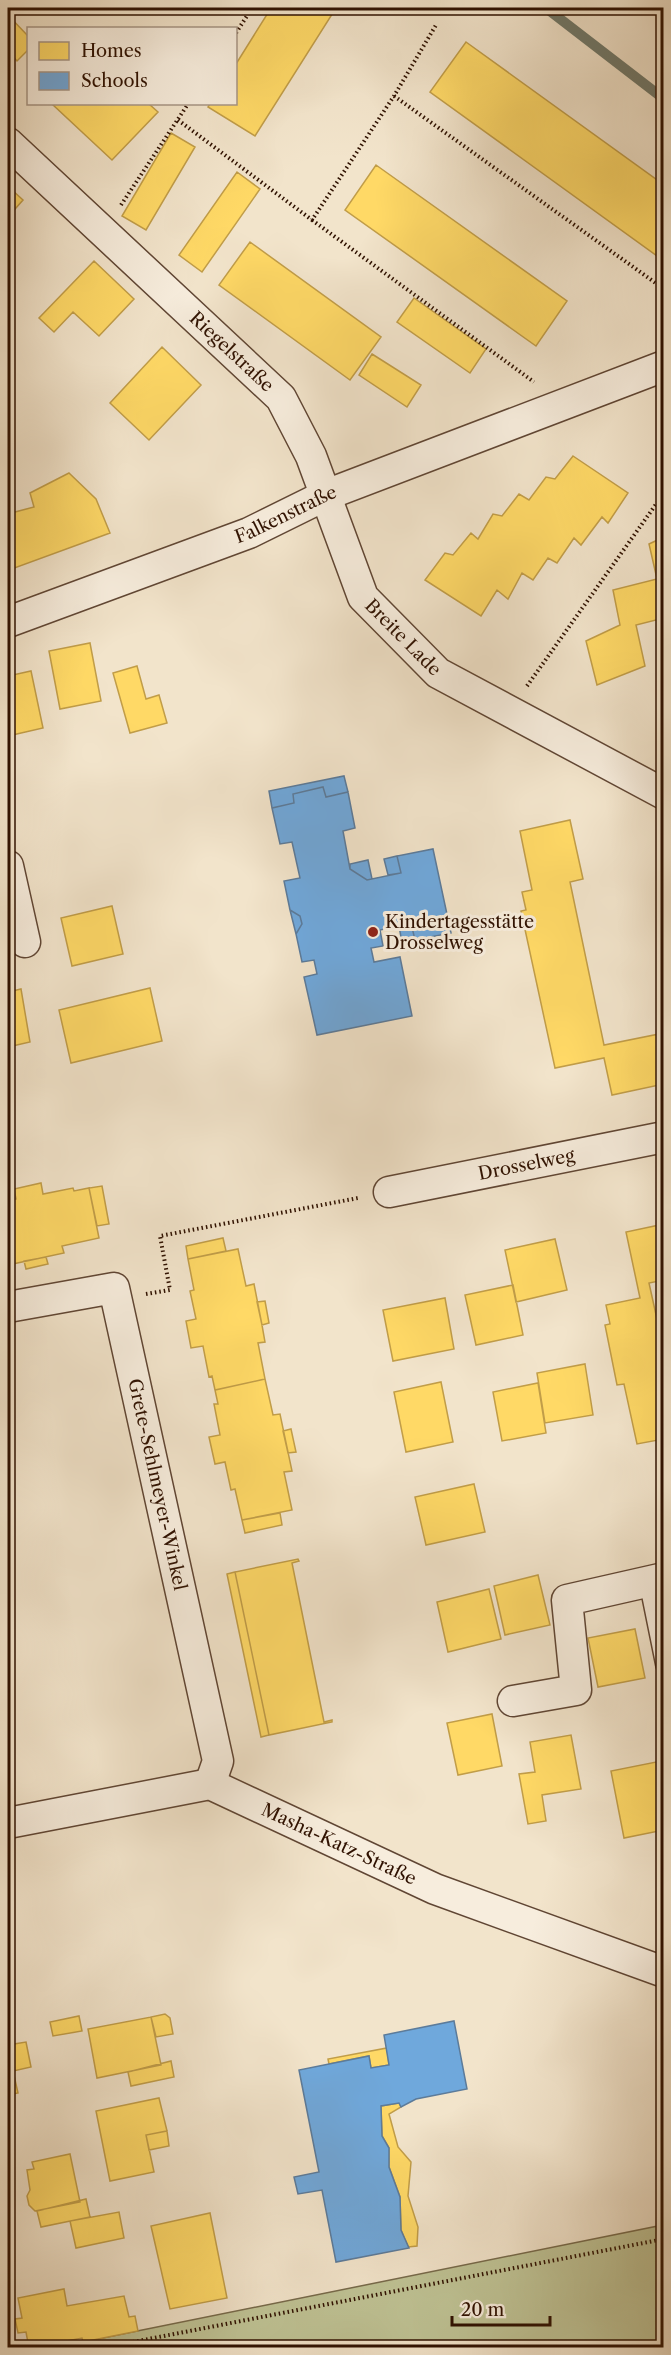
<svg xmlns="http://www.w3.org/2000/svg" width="671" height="2355" font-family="'Libre Caslon Text',serif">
<rect width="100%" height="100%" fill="#f2e4cb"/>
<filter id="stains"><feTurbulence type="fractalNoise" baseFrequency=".00333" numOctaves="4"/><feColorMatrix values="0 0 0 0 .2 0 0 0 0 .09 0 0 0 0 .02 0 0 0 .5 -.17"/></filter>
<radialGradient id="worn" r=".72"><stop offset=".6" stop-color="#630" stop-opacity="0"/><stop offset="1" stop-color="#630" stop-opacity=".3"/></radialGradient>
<!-- green -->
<path fill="#bfc395" stroke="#776a4b" stroke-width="1.5" d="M 663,2225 L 663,2347 L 58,2347 Z"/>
<!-- homes -->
<path fill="#ffd966" stroke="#c19d48" stroke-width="1.5" d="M 271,8 L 336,8 L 255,136 L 208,107 L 210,104 L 236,104 L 236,64 Z
M 8,15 L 28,36 L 28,50 L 17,61 L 8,51 Z
M 466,42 L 664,185 L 664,261 L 430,92 Z
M 52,104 L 149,104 L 158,112 L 112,160 Z
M 171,133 L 195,147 L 146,230 L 122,216 Z
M 376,165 L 567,301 L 536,346 L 345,210 Z
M 237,172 L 260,189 L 202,272 L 179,255 Z
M 11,189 L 23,200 L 8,217 L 8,192 Z
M 250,242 L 381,337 L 350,380 L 219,285 Z
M 94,261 L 134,299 L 99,336 L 73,312 L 54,332 L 39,318 Z
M 414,298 L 486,349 L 470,373 L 397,322 Z
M 162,347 L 201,385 L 149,440 L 110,403 Z
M 372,354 L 421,385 L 407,407 L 359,375 Z
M 573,456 L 628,493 L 608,523 L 602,517 L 581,545 L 574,538 L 557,563 L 548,558 L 533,580 L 522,573 L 508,599 L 497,590 L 481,616 L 425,580 L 445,553 L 453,555 L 471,533 L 478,539 L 493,514 L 502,516 L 519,494 L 529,500 L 546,477 L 555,479 Z
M 69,473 L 96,499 L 110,533 L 9,570 L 8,504 L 11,513 L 34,507 L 30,493 Z
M 664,537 L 664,618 L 636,625 L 645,666 L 597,685 L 586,641 L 620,625 L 613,590 L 657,579 L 649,544 Z
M 90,643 L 101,701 L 60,709 L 49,651 Z
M 137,666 L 146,699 L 159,695 L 167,723 L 130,733 L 113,673 Z
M 31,671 L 43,728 L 8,736 L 8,676 Z
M 570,820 L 583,879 L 570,882 L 604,1045 L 664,1033 L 664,1084 L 612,1095 L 604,1058 L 555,1068 L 521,911 L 526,910 L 522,892 L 532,890 L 520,831 Z
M 112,906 L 123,954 L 72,966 L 61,918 Z
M 664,971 L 664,998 L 662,998 L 657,973 Z
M 150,988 L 162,1041 L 71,1063 L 59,1010 Z
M 21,989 L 30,1042 L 8,1047 L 8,992 Z
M 41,1183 L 43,1194 L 73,1188 L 74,1191 L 89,1188 L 99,1238 L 62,1246 L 64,1253 L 8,1265 L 8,1201 L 16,1199 L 14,1189 Z
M 102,1186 L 109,1224 L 97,1226 L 89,1188 Z
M 664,1224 L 664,1280 L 649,1283 L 664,1351 L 664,1439 L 637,1444 L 624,1384 L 617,1385 L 605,1325 L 610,1324 L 606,1305 L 640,1298 L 626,1232 Z
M 223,1238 L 226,1251 L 188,1259 L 186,1246 Z
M 555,1239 L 567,1290 L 516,1302 L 505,1250 Z
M 238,1249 L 246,1286 L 254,1284 L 262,1325 L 265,1342 L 258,1343 L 265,1379 L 215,1390 L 212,1376 L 209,1377 L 203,1346 L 191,1348 L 186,1321 L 196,1319 L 190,1291 L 194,1290 L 188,1259 Z
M 46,1257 L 48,1264 L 26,1269 L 24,1261 Z
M 513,1285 L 523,1335 L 476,1345 L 465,1295 Z
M 445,1298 L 454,1349 L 393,1361 L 383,1310 Z
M 265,1301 L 269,1323 L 262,1325 L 257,1302 Z
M 585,1364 L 593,1415 L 545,1423 L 537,1373 Z
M 265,1379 L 273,1415 L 280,1414 L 292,1471 L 284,1472 L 292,1510 L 242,1520 L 235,1489 L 231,1490 L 225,1462 L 215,1464 L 209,1437 L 220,1435 L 214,1404 L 218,1404 L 215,1390 Z
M 441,1382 L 453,1442 L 406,1452 L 394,1392 Z
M 538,1383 L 546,1433 L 502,1441 L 493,1392 Z
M 291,1429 L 296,1452 L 288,1453 L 283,1431 Z
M 474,1484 L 485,1532 L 426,1545 L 415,1497 Z
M 280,1513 L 282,1525 L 245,1533 L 242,1520 Z
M 298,1559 L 299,1561 L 292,1563 L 324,1722 L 332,1720 L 332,1722 L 269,1735 L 235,1572 Z
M 235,1572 L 269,1735 L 261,1737 L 227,1574 Z
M 538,1575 L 550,1625 L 505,1635 L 494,1586 Z
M 489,1589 L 501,1639 L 448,1652 L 437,1602 Z
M 635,1629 L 645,1678 L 598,1687 L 588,1638 Z
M 492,1714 L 502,1766 L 458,1775 L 447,1723 Z
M 571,1735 L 581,1789 L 542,1795 L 546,1821 L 528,1824 L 519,1774 L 535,1772 L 530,1742 Z
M 661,1761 L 664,1772 L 664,1830 L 624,1838 L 611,1771 Z
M 165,2014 L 170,2018 L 173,2034 L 156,2037 L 151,2017 Z
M 79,2016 L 82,2031 L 53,2036 L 50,2022 Z
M 151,2017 L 161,2065 L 97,2078 L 88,2029 Z
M 26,2042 L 31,2067 L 13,2071 L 18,2093 L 8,2095 L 8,2045 Z
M 387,2048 L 389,2065 L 371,2068 L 369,2056 L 329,2064 L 328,2059 Z
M 171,2061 L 174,2077 L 131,2086 L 128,2072 Z
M 159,2098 L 167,2131 L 146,2135 L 154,2172 L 110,2181 L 96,2111 Z
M 399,2103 L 401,2107 L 389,2114 L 398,2147 L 411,2162 L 408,2196 L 418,2227 L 417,2246 L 408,2247 L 401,2230 L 400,2197 L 389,2167 L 389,2148 L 382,2136 L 381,2106 Z
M 167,2131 L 169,2146 L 149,2150 L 146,2135 Z
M 70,2154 L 80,2202 L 35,2211 L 29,2205 L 27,2196 L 30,2190 L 27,2170 L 34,2169 L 32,2162 Z
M 86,2199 L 90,2217 L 41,2227 L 37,2211 Z
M 119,2212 L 124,2238 L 76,2248 L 70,2221 Z
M 210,2213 L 227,2298 L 170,2309 L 151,2226 Z
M 64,2289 L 67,2306 L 124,2296 L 129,2317 L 135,2316 L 138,2331 L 83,2342 L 82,2338 L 29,2348 L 26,2332 L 18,2333 L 15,2319 L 22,2318 L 18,2298 Z"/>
<!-- schools -->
<path fill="#6fa8dc" stroke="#5c7b9a" stroke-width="1.5" d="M 344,776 L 348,792 L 326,797 L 323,787 L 293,794 L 294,803 L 272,808 L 269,791 Z
M 323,787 L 326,797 L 348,792 L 355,828 L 343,831 L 350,869 L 367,880 L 401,873 L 397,856 L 433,849 L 451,933 L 415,940 L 411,923 L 380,930 L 383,946 L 371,948 L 374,962 L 400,957 L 412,1016 L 317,1035 L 304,977 L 317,974 L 314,960 L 302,962 L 296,934 L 302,924 L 300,916 L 290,910 L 284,881 L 300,878 L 292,842 L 280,844 L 272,808 L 294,803 L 293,794 Z
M 397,856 L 401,873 L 388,875 L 384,859 Z
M 368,860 L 372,879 L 367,880 L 350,869 L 350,864 Z
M 290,910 L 300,916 L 302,924 L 296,934 Z
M 411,923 L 415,940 L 402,943 L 399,926 Z
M 454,2021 L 467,2089 L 416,2099 L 401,2107 L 399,2103 L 381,2106 L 382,2136 L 389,2148 L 389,2167 L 400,2197 L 401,2230 L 409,2248 L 336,2262 L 322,2190 L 298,2194 L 294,2177 L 319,2172 L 299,2070 L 369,2056 L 371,2068 L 389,2065 L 384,2035 Z"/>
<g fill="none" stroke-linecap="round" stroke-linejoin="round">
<!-- stream -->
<path stroke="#70796b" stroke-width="10" d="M 546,8 L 664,99"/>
<defs>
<path id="lane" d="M 647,1582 L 664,1666"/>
<g id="street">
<path id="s1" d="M 8,143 L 281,398 L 311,456 L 363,597 L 438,673 L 664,794"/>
<path id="s2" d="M 8,622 L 249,533 L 326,495 L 664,366"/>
<path d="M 8,866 L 25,942"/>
<path id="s3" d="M 389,1192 L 664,1137"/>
<path id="s4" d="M 8,1307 L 114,1288 L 218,1761 L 210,1784"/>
<path d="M 513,1701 L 576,1690 L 567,1600 L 664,1578"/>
<path id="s5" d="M 8,1823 L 210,1784 L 435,1889 L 664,1972"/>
</g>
</defs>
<!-- lane casing -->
<use href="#lane" stroke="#604634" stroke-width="18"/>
<!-- street casing -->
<use href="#street" stroke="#604634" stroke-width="33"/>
<!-- path -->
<path stroke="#2f1101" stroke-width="4" stroke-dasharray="1.5 3" stroke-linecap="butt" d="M 236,33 L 252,8
M 394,96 L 664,289
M 178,120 L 312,220 L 394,96 L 436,25
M 121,205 L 188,104
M 312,220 L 534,382
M 527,686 L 664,493
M 146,1294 L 170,1290 L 160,1236 L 358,1198
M 102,2348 L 664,2239"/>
<!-- lane -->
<use href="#lane" stroke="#f7eddd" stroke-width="15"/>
<!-- street -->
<use href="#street" stroke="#f7eddd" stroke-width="30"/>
</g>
<!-- markers -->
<circle fill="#8f2418" stroke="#f7eddd" stroke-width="2" cx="373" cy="932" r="6"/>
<g text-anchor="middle" stroke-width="6" stroke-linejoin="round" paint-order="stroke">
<!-- street labels -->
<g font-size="18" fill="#2f1101" stroke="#f7eddd">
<text dy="6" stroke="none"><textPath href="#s1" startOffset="306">Riegelstraße</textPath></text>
<text dy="6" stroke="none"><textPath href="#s2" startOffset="298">Falkenstraße</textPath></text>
<text dy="6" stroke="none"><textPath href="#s1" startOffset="646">Breite Lade</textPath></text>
<text dy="6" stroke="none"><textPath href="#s3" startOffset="140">Drosselweg</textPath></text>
<text dy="6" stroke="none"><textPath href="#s4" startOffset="309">Grete-Sehlmeyer-Winkel</textPath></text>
<text dy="6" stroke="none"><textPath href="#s5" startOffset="348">Masha-Katz-Straße</textPath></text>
</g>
<!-- poi labels -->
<g font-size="18" fill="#2f1101" stroke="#f7eddd" text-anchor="start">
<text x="385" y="928">Kindertagesstätte<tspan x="385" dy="21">Drosselweg</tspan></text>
</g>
</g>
<!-- margin -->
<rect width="671" height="2355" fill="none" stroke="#f2e4cb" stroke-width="30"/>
<rect x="9" y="9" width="653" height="2337" fill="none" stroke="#2f1101" stroke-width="3"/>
<rect x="15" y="15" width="641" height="2325" fill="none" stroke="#2f1101" stroke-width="1.5"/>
<!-- legend -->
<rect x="27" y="27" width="210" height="78" fill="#f7eddd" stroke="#a79585" stroke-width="1.5"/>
<rect x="39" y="42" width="30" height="18" fill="#ffd966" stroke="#a79585" stroke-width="1.5"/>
<text x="81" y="57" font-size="18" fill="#2f1101">Homes</text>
<rect x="39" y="72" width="30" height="18" fill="#6fa8dc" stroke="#a79585" stroke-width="1.5"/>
<text x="81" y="87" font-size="18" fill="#2f1101">Schools</text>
<!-- scale -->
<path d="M452 2316v9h98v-9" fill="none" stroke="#2f1101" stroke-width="3"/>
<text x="461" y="2316" font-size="18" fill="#2f1101" stroke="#f7eddd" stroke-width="4.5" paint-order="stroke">20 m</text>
<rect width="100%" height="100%" filter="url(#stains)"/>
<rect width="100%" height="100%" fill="url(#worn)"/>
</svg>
